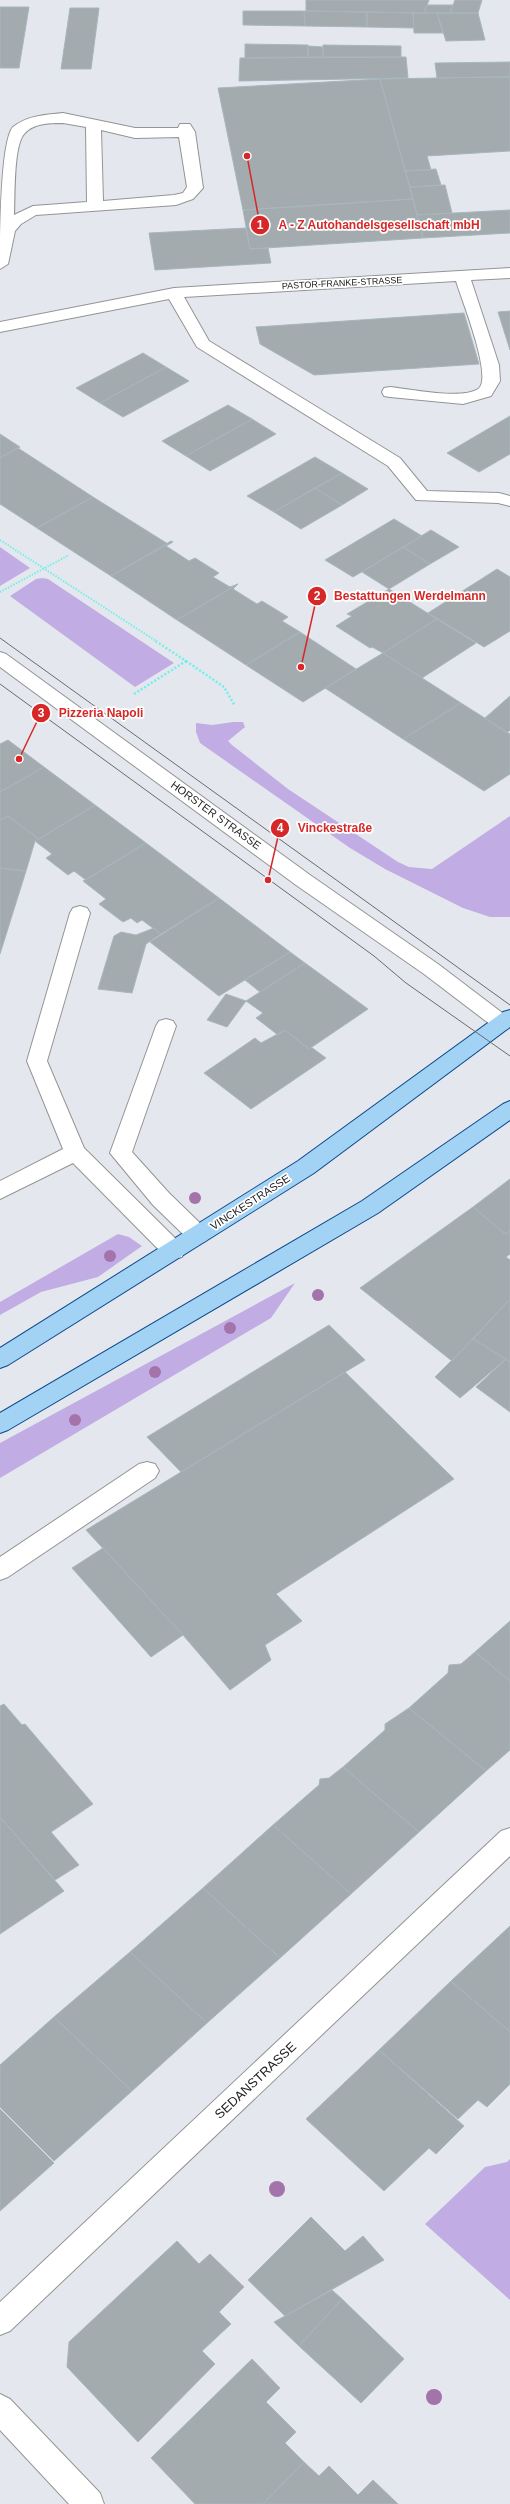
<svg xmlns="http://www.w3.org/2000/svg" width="510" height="2504" font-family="Arial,sans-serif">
<rect width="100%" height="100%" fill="#e4e8ee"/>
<!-- grass -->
<path fill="#c1ade4" d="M 0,547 L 30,568 L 0,586 Z
M 42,578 L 48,579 L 174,663 L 135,687 L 10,596 L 36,579 Z
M 233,722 L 243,722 L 245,727 L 228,741 L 232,745 L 288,789 L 398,862 L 409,867 L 432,869 L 510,816 L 510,917 L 490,917 L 463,908 L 385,869 L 350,848 L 200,743 L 196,732 L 196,723 L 212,725 Z
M 118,1234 L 129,1237 L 142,1246 L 98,1277 L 41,1292 L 0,1315 L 0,1302 Z
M 295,1283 L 271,1318 L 0,1478 L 0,1443 Z
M 510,2159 L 510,2300 L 425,2224 L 485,2167 L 507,2162 Z"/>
<!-- building -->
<path fill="#a3abaf" stroke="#a7b7be" d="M 306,0 L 429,0 L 424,13 L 306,11 Z
M 455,0 L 482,0 L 478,13 L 450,13 Z
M 427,5 L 453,5 L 450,13 L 424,13 Z
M 0,7 L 29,7 L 19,68 L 0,68 Z
M 70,8 L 99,8 L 91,69 L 61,69 Z
M 243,11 L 304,11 L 305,26 L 243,25 Z
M 304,11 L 367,12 L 367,27 L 305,26 Z
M 367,12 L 413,13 L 414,28 L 367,27 Z
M 413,13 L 437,13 L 443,33 L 414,33 Z
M 437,13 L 478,13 L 485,40 L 446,41 Z
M 245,44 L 308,45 L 308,57 L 245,58 Z
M 323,45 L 401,46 L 401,57 L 323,57 Z
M 308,46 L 323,47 L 323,57 L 308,57 Z
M 406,57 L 408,78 L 239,81 L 240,58 Z
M 510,62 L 510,77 L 494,77 L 437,78 L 435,63 Z
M 494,77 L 510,77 L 510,151 L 427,156 L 431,170 L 405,171 L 380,79 Z
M 380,79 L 413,199 L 243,210 L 218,88 Z
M 436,169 L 441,185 L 410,187 L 405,171 Z
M 445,185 L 452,213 L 417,215 L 410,187 Z
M 413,199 L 423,238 L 250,249 L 243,210 Z
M 510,210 L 510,233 L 423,238 L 417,215 Z
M 246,228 L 250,249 L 268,248 L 271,263 L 155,270 L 149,233 Z
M 510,311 L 510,350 L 498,312 Z
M 464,313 L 479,364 L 314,375 L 260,344 L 256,327 Z
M 143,353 L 166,367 L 100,403 L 76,388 Z
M 166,367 L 189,381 L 123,417 L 100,403 Z
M 228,405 L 252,419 L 186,456 L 162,441 Z
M 510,416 L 510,454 L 479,472 L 447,453 Z
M 252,419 L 276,434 L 210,471 L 186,456 Z
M 0,434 L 20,447 L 0,458 Z
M 18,448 L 93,497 L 37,528 L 0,504 L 0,458 Z
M 315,457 L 342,473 L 274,512 L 247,496 Z
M 342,473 L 368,489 L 342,505 L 315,488 Z
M 315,488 L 342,505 L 301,529 L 274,512 Z
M 93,497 L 168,544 L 111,576 L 37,528 Z
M 394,519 L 422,536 L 353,577 L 325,560 Z
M 431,530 L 459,547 L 430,564 L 403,547 Z
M 171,541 L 173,542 L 166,546 L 189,561 L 195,558 L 219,573 L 213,577 L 230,587 L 238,584 L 177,620 L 111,576 Z
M 403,547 L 430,564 L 389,589 L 362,572 Z
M 497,569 L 510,577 L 510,631 L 484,647 L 428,613 Z
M 238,584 L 233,589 L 257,604 L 262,601 L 288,617 L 282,621 L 300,632 L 246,665 L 177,620 Z
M 389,589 L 437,619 L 383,653 L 372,647 L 370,648 L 336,626 L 352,616 L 347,614 Z
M 437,619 L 476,643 L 422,678 L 383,653 Z
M 300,632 L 356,669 L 303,702 L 246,665 Z
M 383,653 L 461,703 L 403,739 L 325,688 Z
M 510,696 L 510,730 L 507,733 L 485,718 Z
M 461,703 L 510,734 L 510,774 L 484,791 L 403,739 Z
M 8,740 L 44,767 L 0,792 L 0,744 Z
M 44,767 L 95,805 L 39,839 L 8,816 L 0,820 L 0,792 Z
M 95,805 L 146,843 L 86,880 L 74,871 L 68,875 L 46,858 L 52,854 L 35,841 Z
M 8,816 L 39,839 L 35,841 L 26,871 L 0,868 L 0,820 Z
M 146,843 L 219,898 L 161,934 L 142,920 L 137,923 L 131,918 L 123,922 L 99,904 L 106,899 L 83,881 Z
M 0,868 L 26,871 L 0,954 Z
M 219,898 L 290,952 L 219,996 L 150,942 Z
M 154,928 L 161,934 L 146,944 L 132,993 L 98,989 L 114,936 L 121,932 L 136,935 Z
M 290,952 L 305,963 L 260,992 L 245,980 Z
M 305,963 L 368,1009 L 309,1049 L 285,1030 L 278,1035 L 256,1018 L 263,1013 L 246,1001 Z
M 226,994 L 246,1001 L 227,1027 L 207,1020 Z
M 285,1030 L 309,1049 L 311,1047 L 326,1058 L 251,1109 L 204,1073 L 255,1038 L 261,1043 Z
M 510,1179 L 510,1231 L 505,1234 L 473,1207 Z
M 473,1207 L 505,1234 L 510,1231 L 510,1254 L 506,1257 L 510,1260 L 510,1299 L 452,1361 L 360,1288 Z
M 510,1299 L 510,1362 L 473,1339 Z
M 329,1325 L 365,1360 L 181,1472 L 147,1437 Z
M 473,1339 L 506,1359 L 460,1398 L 435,1377 Z
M 506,1359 L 510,1362 L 510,1412 L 476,1387 Z
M 345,1372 L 454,1479 L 276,1594 L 302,1621 L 265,1645 L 271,1660 L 230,1690 L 183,1635 L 86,1530 Z
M 103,1548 L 183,1635 L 151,1657 L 72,1568 Z
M 510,1621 L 510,1681 L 475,1652 Z
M 475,1652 L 510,1681 L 510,1750 L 486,1771 L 409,1708 L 448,1673 L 449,1665 L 461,1664 Z
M 4,1704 L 22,1725 L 25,1724 L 93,1804 L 51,1832 L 79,1865 L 55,1880 L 0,1817 L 0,1706 Z
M 409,1708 L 486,1771 L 419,1832 L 343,1767 L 385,1730 L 385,1724 Z
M 343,1767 L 419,1832 L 351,1894 L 273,1825 L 319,1785 L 320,1779 L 329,1778 Z
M 0,1817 L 64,1891 L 0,1934 Z
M 273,1825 L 351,1894 L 280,1958 L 203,1888 Z
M 203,1888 L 280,1958 L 207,2023 L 130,1952 Z
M 510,1926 L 510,2032 L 451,1981 Z
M 130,1952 L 207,2023 L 132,2091 L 54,2017 Z
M 451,1981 L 510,2032 L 510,2084 L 487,2107 L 478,2100 L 458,2119 L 379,2050 Z
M 54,2017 L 132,2091 L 54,2161 L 0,2107 L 0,2065 Z
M 379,2050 L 464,2126 L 436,2154 L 429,2148 L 384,2191 L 306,2119 Z
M 0,2109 L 54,2163 L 0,2211 Z
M 311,2217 L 345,2251 L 363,2236 L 384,2260 L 285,2316 L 248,2280 Z
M 177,2241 L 199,2264 L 210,2254 L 244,2287 L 219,2312 L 231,2324 L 202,2351 L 215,2364 L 138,2442 L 67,2367 L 69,2342 Z
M 332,2290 L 342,2299 L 299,2346 L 274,2322 Z
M 342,2299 L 404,2359 L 361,2403 L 299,2346 Z
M 252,2359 L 280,2388 L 266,2402 L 296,2432 L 285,2443 L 304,2462 L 263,2504 L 195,2504 L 151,2458 Z
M 304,2462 L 319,2476 L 329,2466 L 358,2495 L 373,2480 L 398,2504 L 263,2504 Z"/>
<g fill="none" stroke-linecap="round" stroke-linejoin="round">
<defs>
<path id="minor" d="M 63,113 L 135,128 L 178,128 L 180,124 L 190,124 L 195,132 L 203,188 L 193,199 L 176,205 L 36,215 L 21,224 L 15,231 L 8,264 L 0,269 C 0,243 0,141 13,127 C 28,115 46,115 63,113 ZM 63,123 L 86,127 L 87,202 L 33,206 L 14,215 C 15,198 13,144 25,133 C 34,123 51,123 63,123 ZM 101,130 L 135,138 L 179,137 L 187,187 L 183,193 L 174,195 L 103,201 Z
M 510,268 L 510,278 L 471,280 L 499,365 L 500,381 L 491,396 L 463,404 L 390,397 L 384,396 L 382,392 L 384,388 L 390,387 C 411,389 461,400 478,389 C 494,379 461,298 456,281 L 184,297 L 209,341 L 400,458 L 427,491 L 499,493 L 510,496 L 510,506 L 498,503 L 416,500 L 388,466 L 197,347 L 169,299 L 0,332 L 0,322 L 174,288 Z
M 0,652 L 6,654 L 310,875 L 438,964 L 509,1018 L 509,1028 L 502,1030 L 495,1028 L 424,974 L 296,885 L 0,667 Z
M 80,906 L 87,908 L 90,913 L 47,1061 L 84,1148 L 182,1245 L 185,1251 L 182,1257 L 174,1259 L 166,1257 L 73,1163 L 0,1199 L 0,1181 L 63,1149 L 27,1061 L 70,913 L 73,908 Z
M 166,1019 L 173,1021 L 176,1026 L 132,1152 L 169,1193 L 206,1229 L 209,1235 L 206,1241 L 198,1243 L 190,1241 L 153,1205 L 110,1153 L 156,1026 L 159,1021 Z
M 147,1462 L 155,1464 L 159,1471 L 155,1478 L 8,1577 L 0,1580 L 0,1557 L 139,1464 Z
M 510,1828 L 510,1856 L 10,2331 L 0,2335 L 0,2302 L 501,1831 Z
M 0,2394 L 10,2399 L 100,2493 L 104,2504 L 69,2504 L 0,2430 Z"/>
<path id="major" d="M 510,1010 L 510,1027 L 314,1173 L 8,1365 L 0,1368 L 0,1348 L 298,1161 L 503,1012 Z
M 510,1101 L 510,1120 L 378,1213 L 8,1430 L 0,1433 L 0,1413 L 362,1201 L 503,1104 Z"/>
</defs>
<!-- minor casing -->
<use href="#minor" stroke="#949494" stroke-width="2"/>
<!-- major casing -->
<use href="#major" stroke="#0b488b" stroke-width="2"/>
<!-- path-far1 -->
<path stroke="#73efe9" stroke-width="2" stroke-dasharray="1.5 1.5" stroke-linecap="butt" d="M 0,540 L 156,641
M 0,592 L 69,555"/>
<!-- path -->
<path stroke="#73efe9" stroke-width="2.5" stroke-dasharray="2 2" stroke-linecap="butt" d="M 186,661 L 224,687 L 235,706
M 134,694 L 186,661 L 154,640"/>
<!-- minor -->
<use href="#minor" fill="#fff" fill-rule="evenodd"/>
<!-- major -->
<use href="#major" fill="#a2d2f4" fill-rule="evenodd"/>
<!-- tram -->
<path stroke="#6b6b6b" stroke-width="1" d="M 0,638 L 510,1005
M 0,684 L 374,956 L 406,983 L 510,1056"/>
</g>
<!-- trees -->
<g fill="#a373aa">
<circle cx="195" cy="1198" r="6"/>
<circle cx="110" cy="1256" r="6"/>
<circle cx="318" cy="1295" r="6"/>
<circle cx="230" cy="1328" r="6"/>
<circle cx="155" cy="1372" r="6"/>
<circle cx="75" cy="1420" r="6"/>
<circle cx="277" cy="2189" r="8"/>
<circle cx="434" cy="2397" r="8"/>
</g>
<g text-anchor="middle" stroke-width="3.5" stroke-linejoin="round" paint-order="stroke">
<!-- far-street labels -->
<g font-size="9" fill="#1d1d1d" stroke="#fff">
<text transform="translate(342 283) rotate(-3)" y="3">PASTOR-FRANKE-STRASSE</text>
</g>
<!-- street labels -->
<g font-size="11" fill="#1d1d1d" stroke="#fff">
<text transform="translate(216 815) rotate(36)" y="4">HORSTER STRASSE</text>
<text transform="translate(250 1202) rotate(-33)" y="4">VINCKESTRASSE</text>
</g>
<!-- near-street labels -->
<g font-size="13" fill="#1d1d1d" stroke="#fff">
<text transform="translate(255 2080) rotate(-43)" y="5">SEDANSTRASSE</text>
</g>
</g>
<!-- callouts -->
<path fill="none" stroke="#d62828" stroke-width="1.5" d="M247 156L260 225M301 667L317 596M19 759L41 713M268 880L280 828"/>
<g fill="#d62828" stroke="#fff" stroke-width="1.5">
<circle cx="247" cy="156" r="4"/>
<circle cx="301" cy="667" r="4"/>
<circle cx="19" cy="759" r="4"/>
<circle cx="268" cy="880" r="4"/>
<circle cx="260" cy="225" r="10"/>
<circle cx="317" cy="596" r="10"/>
<circle cx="41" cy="713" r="10"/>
<circle cx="280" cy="828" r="10"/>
</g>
<g font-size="12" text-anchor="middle" font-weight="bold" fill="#fff">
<text x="260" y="229">1</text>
<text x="317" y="600">2</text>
<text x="41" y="717">3</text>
<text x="280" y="832">4</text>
</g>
<g font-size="12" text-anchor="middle" font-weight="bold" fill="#d62828" stroke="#fff" stroke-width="3.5" stroke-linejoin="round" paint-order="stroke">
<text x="379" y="229">A - Z Autohandelsgesellschaft mbH</text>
<text x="410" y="600">Bestattungen Werdelmann</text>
<text x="101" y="717">Pizzeria Napoli</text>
<text x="335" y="832">Vinckestraße</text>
</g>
</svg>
